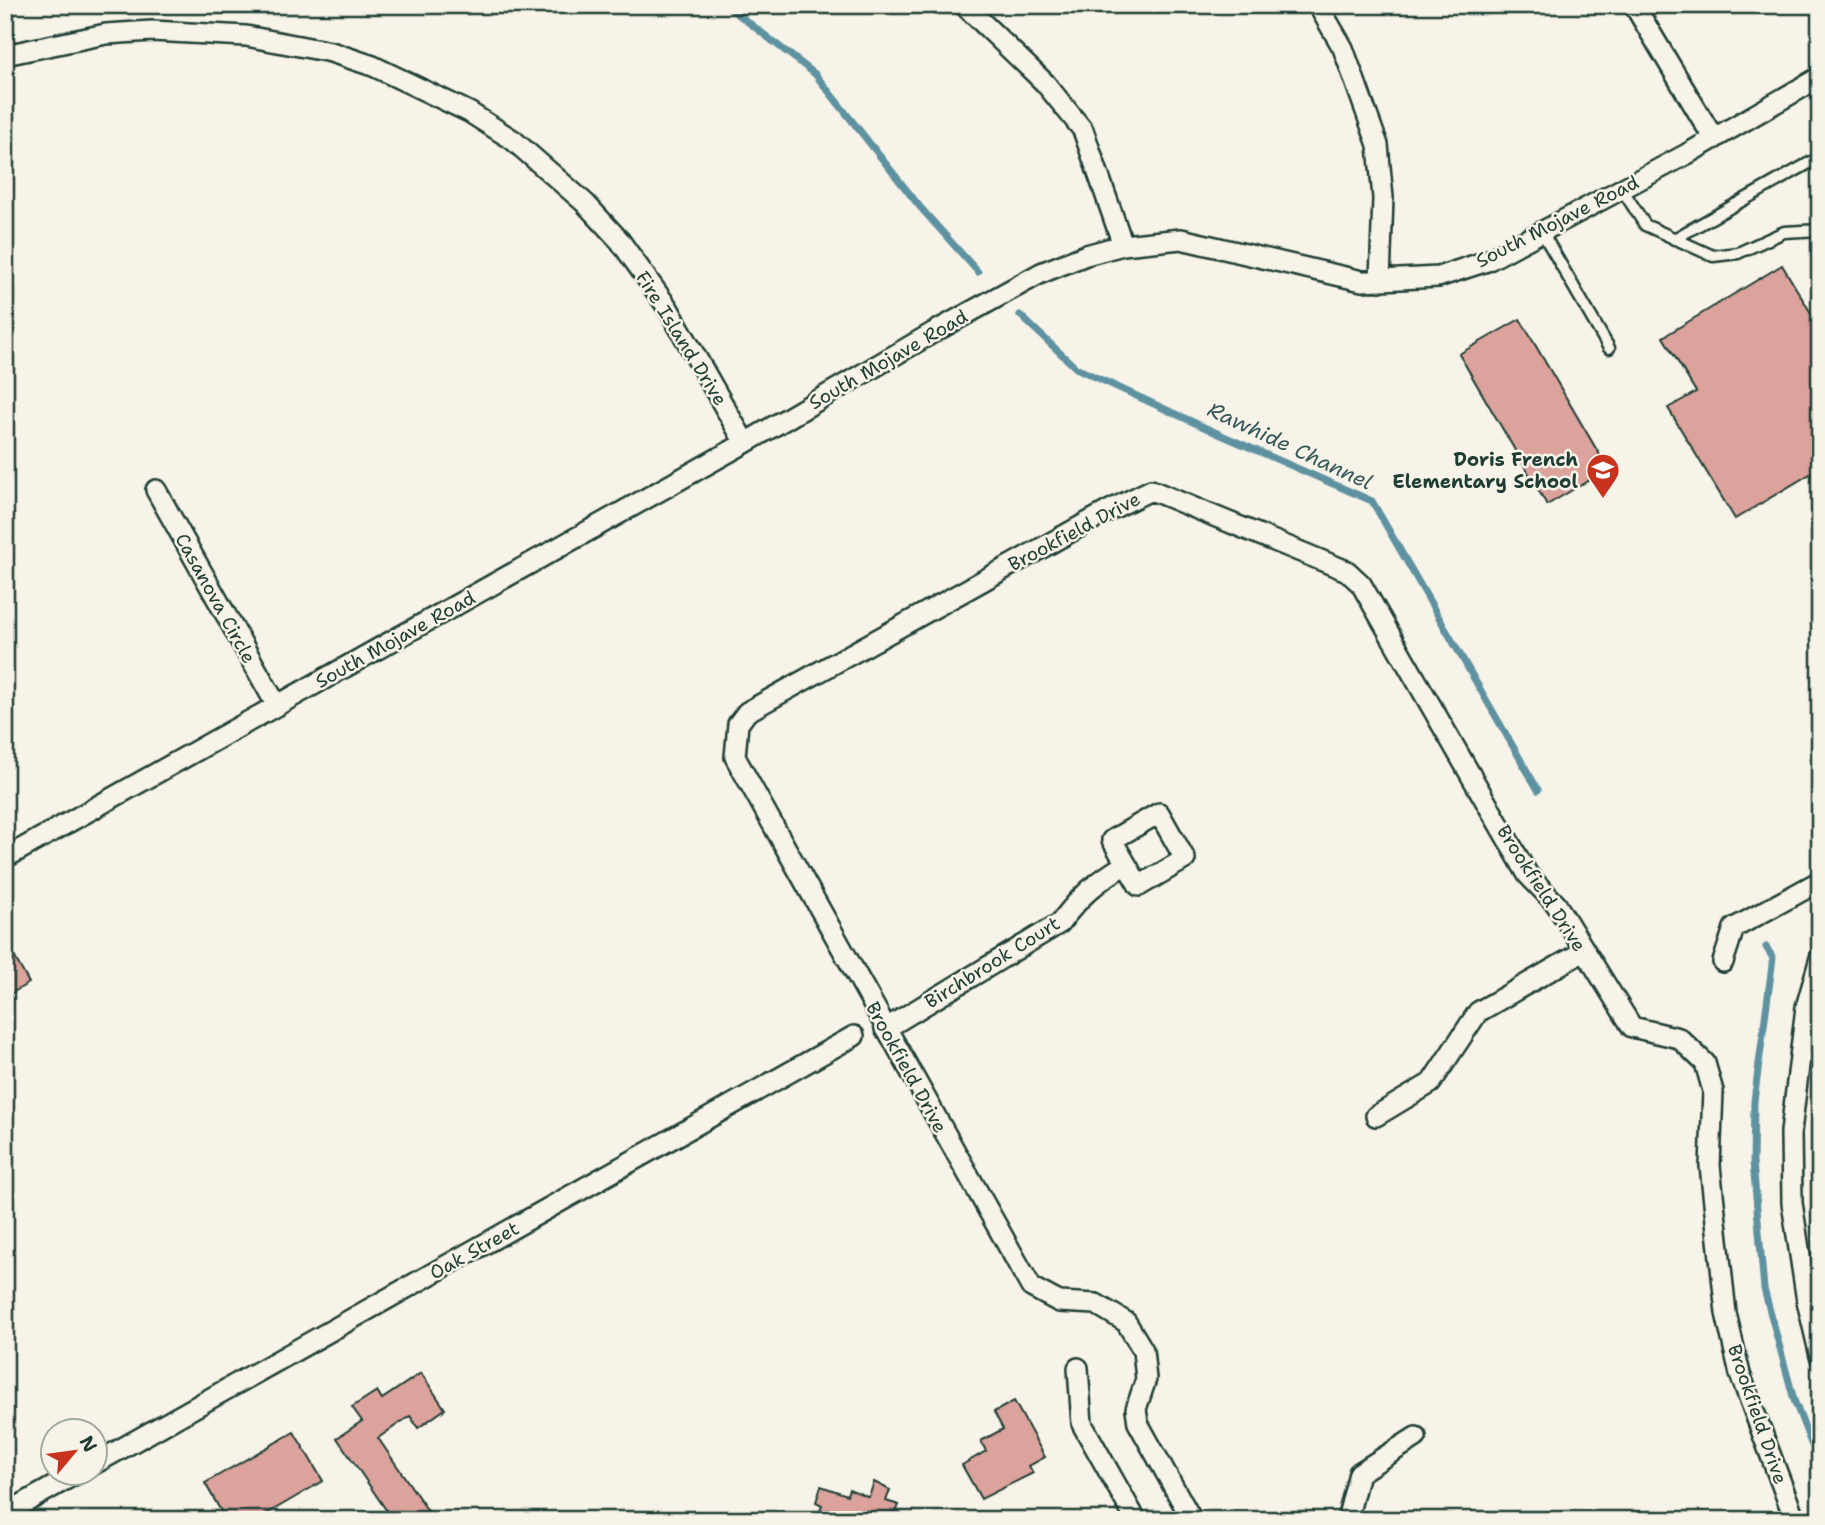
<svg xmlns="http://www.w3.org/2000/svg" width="1825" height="1525" font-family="'Shantell Sans',sans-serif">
<rect width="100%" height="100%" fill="#f7f3e8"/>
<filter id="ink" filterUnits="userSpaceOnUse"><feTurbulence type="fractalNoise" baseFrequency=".0143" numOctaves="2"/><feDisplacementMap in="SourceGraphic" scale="14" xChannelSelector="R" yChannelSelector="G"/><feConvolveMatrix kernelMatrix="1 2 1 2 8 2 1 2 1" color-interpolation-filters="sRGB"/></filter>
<g filter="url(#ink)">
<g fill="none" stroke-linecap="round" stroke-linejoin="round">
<!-- stream -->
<path stroke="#5e92a1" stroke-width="7" d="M 726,5 L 815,74 L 920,207 L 978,272
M 1020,315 L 1076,368 L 1219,434 L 1372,501 L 1538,790
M 1766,947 L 1773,958 L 1754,1101 L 1753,1162 L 1764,1289 L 1794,1400 L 1820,1466"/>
</g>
<!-- building -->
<path fill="#dca29c" stroke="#1f3d34" stroke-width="2" d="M 1782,265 L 1820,328 L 1820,468 L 1735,519 L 1668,408 L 1696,392 L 1663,337 Z
M 1520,319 L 1608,469 L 1547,505 L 1459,354 Z
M 5,940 L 29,983 L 5,997 Z
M 421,1373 L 445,1409 L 418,1428 L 410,1416 L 378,1438 L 434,1520 L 393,1520 L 337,1438 L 362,1421 L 352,1407 L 377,1391 L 382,1399 Z
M 1014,1401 L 1045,1457 L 1029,1466 L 1033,1473 L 981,1499 L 962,1465 L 986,1451 L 981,1441 L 1003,1429 L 994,1412 Z
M 294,1432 L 323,1481 L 256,1520 L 226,1520 L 205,1483 Z
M 874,1482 L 890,1490 L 886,1501 L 899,1505 L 893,1520 L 817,1520 L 822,1505 L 816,1502 L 821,1486 L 847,1495 L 849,1489 L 869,1497 Z"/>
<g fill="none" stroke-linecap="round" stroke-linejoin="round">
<defs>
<path id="service" d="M 1622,189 L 1645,225 L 1713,256 L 1738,253 L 1784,232 L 1820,230
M 1542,232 L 1609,348
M 1674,239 L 1811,162 L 1820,164"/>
<path id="minor" d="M 964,5 L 1045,83 L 1083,130 L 1123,245
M 1318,5 L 1343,48 L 1378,145 L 1383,198 L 1380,281
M 1634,5 L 1714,139
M 5,55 L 106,34 L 152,31 L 246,36 L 331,52 L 373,66 L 469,112 L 513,140 L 585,203 L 620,241 L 668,308 L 745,443
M 156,490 L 277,706
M 1159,813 L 1185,859 L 1139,886 L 1112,840 Z
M 5,858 L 745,443 L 934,332 L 1041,273 L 1086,255 L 1123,245 L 1181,239 L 1362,281 L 1438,277 L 1487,261 L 1687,154 L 1820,77
M 1820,958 L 1806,1007 L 1791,1132 L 1792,1203 L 1807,1301 L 1820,1356
M 1723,962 L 1734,928 L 1820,881
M 885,1029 L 1060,923 C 1081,895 1096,882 1126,864
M 1376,1116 L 1431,1083 L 1478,1012 L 1584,951
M 1078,1368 L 1082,1424 L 1136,1520
M 94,1464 L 854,1036
M 5,1514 L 79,1472
M 1192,1520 L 1138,1423 L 1136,1409 L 1146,1379 L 1143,1350 L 1126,1322 L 1096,1304 L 1059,1302 L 1031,1287 L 735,757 L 738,724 L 747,712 L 1108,511 L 1151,490 L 1347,571 L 1361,584 L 1528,875 L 1556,904 L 1632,1027 L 1679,1038 L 1705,1063 L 1713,1091 L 1710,1166 L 1726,1313 L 1740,1374 L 1795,1520
M 1347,1520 L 1359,1473 L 1416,1437"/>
</defs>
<!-- service casing -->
<use href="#service" stroke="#1f3d34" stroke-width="15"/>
<!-- minor casing -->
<use href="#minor" stroke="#1f3d34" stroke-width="24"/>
<!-- service -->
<use href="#service" stroke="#f7f3e8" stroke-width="10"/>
<!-- minor -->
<use href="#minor" stroke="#f7f3e8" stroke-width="19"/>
</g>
</g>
<!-- icons -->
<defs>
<symbol id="school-pin" viewBox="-11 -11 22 30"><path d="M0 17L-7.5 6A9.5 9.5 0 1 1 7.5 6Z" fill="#c8321e" stroke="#f7f3e8"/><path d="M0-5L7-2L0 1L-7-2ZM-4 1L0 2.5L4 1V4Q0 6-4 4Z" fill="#fff"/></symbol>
</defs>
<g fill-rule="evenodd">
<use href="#school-pin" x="1584" y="451" width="38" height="52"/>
</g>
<g text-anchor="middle" stroke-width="5" stroke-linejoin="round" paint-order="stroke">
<!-- street labels -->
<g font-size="19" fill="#1f3d34" stroke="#f7f3e8">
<text transform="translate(1557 221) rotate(-27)" y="7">South Mojave Road</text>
<text transform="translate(682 338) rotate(58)" y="7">Fire Island Drive</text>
<text transform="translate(888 359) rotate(-30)" y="7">South Mojave Road</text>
<text transform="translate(1074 531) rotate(-28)" y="7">Brookfield Drive</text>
<text transform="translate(216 598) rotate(61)" y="7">Casanova Circle</text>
<text transform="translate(395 639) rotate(-29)" y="7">South Mojave Road</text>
<text transform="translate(1542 888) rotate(57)" y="7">Brookfield Drive</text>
<text transform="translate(992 962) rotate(-32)" y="7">Birchbrook Court</text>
<text transform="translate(907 1067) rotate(61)" y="7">Brookfield Drive</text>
<text transform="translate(474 1250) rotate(-29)" y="7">Oak Street</text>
<text transform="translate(1758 1414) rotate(71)" y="7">Brookfield Drive</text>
</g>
<!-- poi labels -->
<g font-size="19" font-weight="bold" fill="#1f3d34" stroke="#f7f3e8" text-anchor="end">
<text x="1578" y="466">Doris French<tspan x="1578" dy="22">Elementary School</tspan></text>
</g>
<!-- water labels -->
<g font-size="21" font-style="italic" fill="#345958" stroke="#f7f3e8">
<text transform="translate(1290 446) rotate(25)" y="7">Rawhide Channel</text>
</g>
</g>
<!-- margin -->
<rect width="1825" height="1525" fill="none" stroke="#f7f3e8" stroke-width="28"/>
<rect x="14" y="14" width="1797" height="1497" fill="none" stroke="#1f3d34" stroke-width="2.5" filter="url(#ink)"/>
<!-- north arrow -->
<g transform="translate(74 1452) rotate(61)"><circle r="33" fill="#f7f3e8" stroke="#a1aaa0" stroke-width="2"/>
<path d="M0-5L12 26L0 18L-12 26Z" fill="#c8321e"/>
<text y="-10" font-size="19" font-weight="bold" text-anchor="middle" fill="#1f3d34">N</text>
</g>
</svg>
